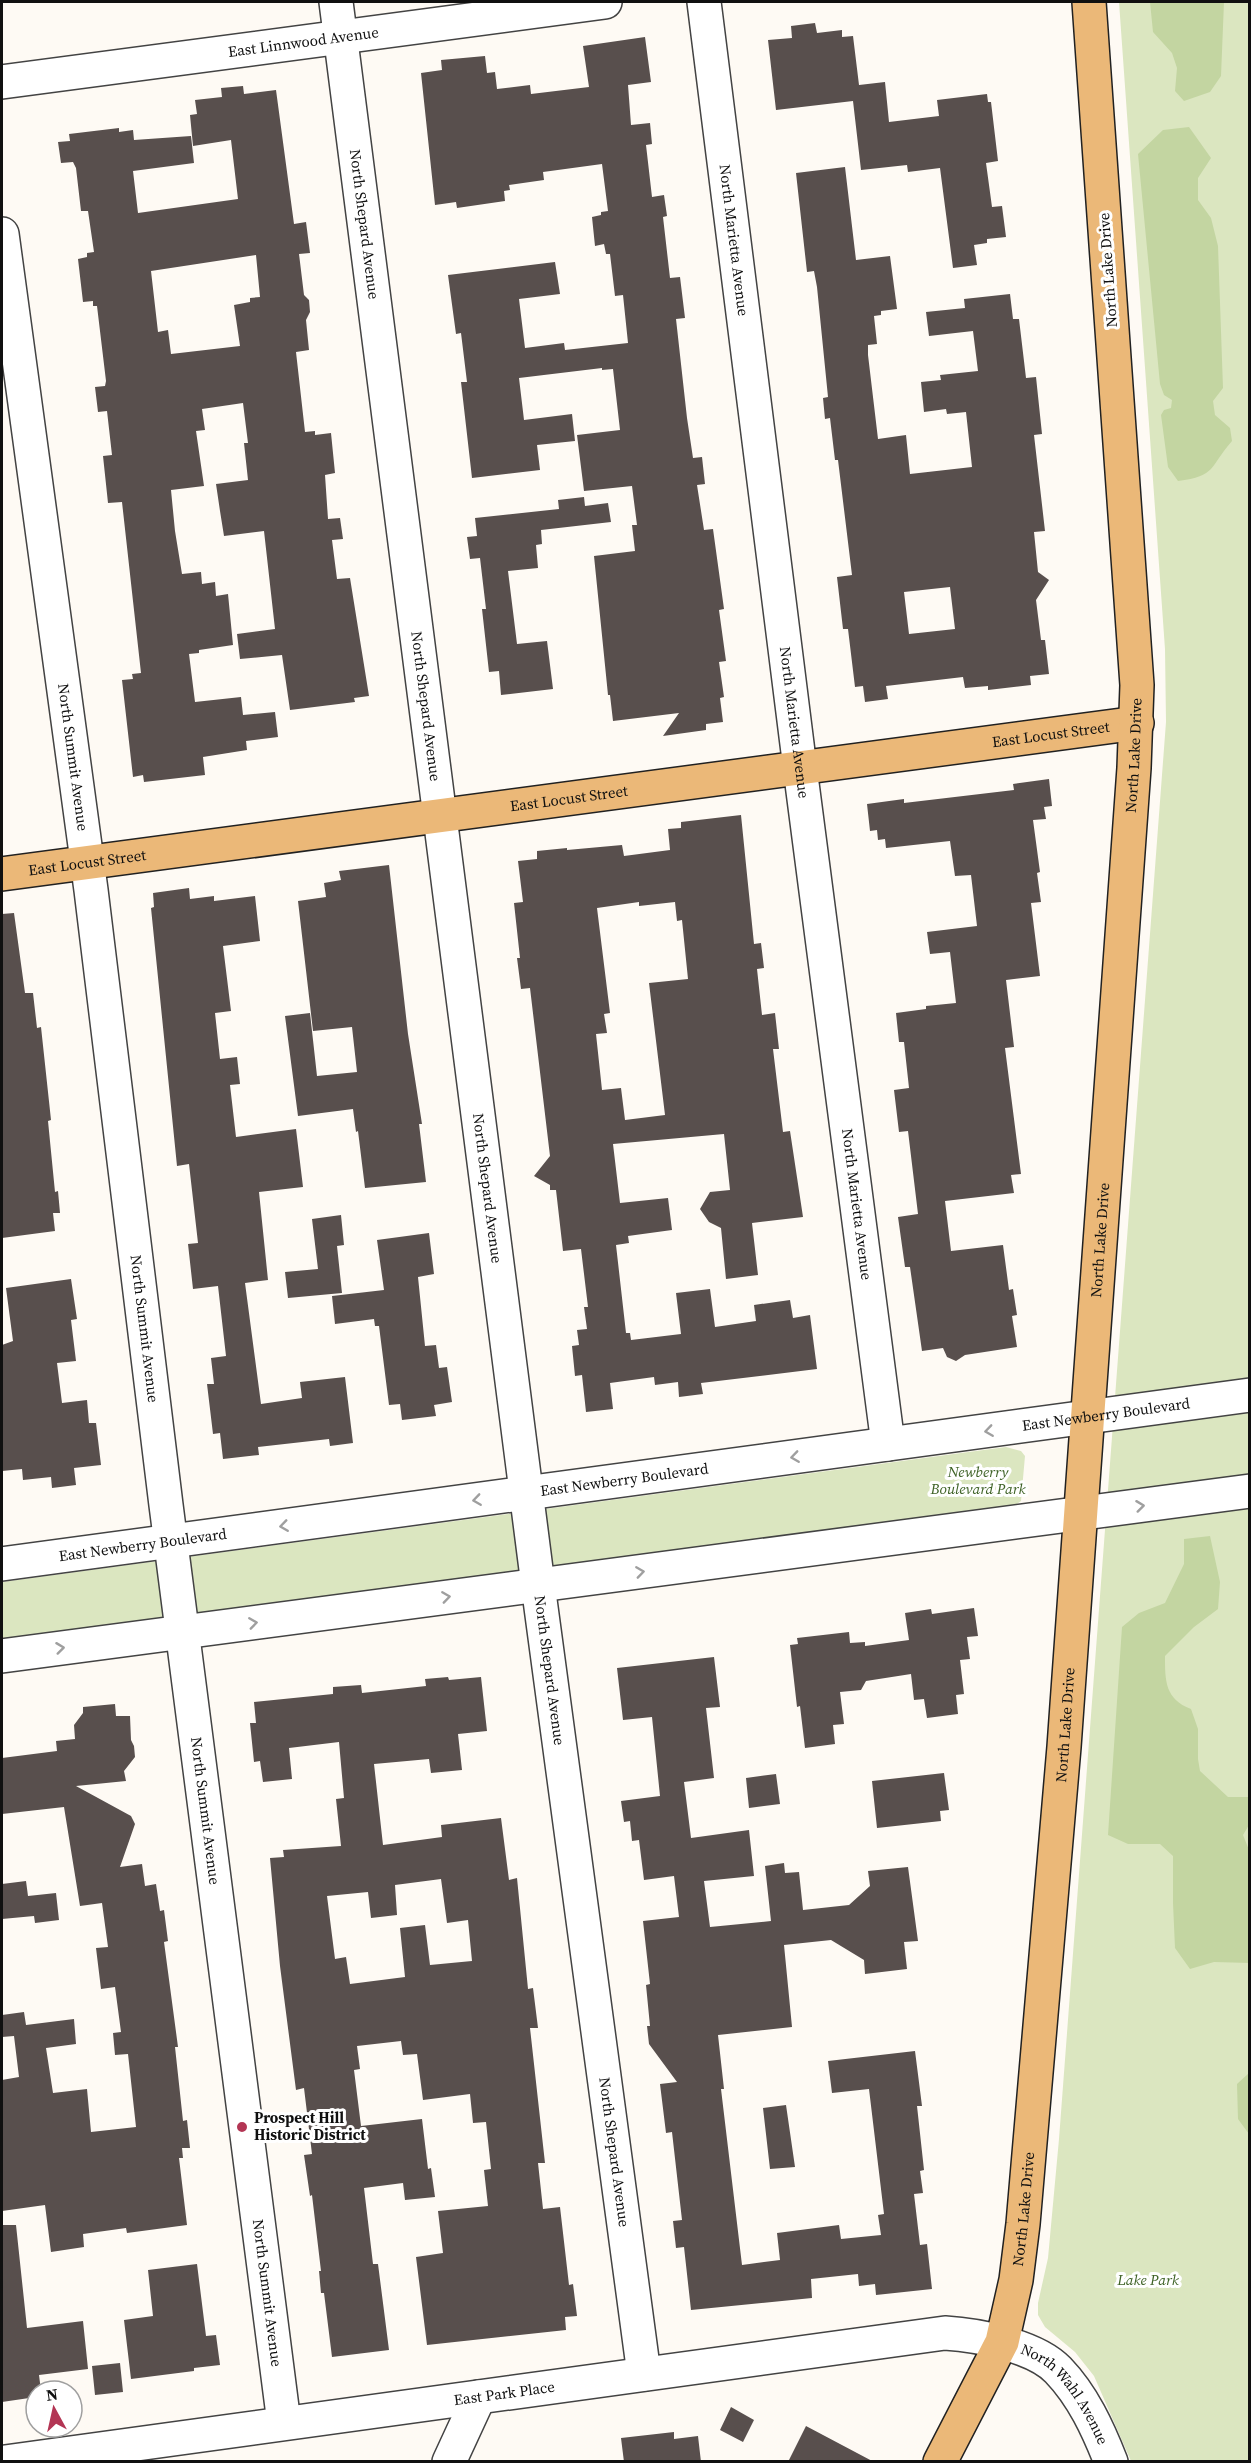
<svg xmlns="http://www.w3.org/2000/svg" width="1251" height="2463" font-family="'Source Serif 4',serif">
<rect width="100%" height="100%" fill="#fefaf4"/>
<!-- green -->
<path fill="#dbe6c0" d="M 1119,2 L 1249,2 L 1249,2461 L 1131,2461 L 1094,2376 L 1075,2352 L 1045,2327 L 1038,2315 L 1038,2303 L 1048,2258 L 1059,2139 L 1166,722 L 1165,649 Z
M 1006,1447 L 1021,1451 L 1025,1456 L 1021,1501 L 1014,1506 L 2,1640 L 2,1582 Z"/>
<!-- forest -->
<path fill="#c3d5a1" d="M 1150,2 L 1224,2 L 1221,76 L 1210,92 L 1184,101 L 1175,91 L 1177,68 L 1172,53 L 1153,32 Z
M 1189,127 L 1211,158 L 1198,178 L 1198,200 L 1211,218 L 1218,246 L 1223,388 L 1213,401 L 1215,415 L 1230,428 L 1232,441 C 1209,467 1217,476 1178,481 L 1168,467 L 1161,415 L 1164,410 L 1171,408 L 1172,400 L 1164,395 L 1160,384 L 1138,154 L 1163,130 Z
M 1210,1536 L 1220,1582 L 1218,1609 L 1194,1627 L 1165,1656 C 1165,1681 1165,1699 1191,1709 L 1198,1729 L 1198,1759 L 1200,1771 L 1228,1797 L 1249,1797 L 1249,1825 L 1243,1835 L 1249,1850 L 1250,1963 L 1214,1962 L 1190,1969 L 1175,1948 L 1173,1903 L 1173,1856 L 1160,1844 L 1128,1844 L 1108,1835 L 1122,1627 L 1139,1613 L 1165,1603 L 1184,1564 L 1184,1539 Z
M 1249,2073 L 1249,2134 L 1238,2119 L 1237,2084 Z"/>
<!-- building -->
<path fill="#584f4d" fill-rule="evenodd" d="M 815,23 L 817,33 L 842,30 L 842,37 L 853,36 L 859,85 L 885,82 L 889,122 L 939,116 L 937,100 L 987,94 L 988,102 L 991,102 L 998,161 L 986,163 L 992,207 L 1002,206 L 1006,237 L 987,239 L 987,243 L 974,245 L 977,265 L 953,268 L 940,168 L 908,172 L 907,165 L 861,170 L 853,101 L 776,110 L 768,40 L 792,38 L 791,26 Z
M 645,37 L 651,82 L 628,85 L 631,125 L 650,123 L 652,144 L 646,145 L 652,197 L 664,195 L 667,216 L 663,217 L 670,278 L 680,277 L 685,318 L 676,319 L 687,418 L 693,458 L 702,457 L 705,484 L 697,485 L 704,530 L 713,529 L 724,609 L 719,610 L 726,661 L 719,662 L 724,697 L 720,698 L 723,722 L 706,724 L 706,730 L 663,736 L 679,713 L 613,721 L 610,695 L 608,695 L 594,556 L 635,551 L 632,525 L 637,525 L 632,486 L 584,491 L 577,435 L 620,430 L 613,369 L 602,370 L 602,368 L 519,378 L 524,420 L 572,414 L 575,441 L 537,445 L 540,470 L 472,478 L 461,382 L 467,382 L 461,333 L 456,334 L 448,275 L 555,262 L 560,294 L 519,299 L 525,348 L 564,343 L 565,350 L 628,343 L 623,295 L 615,296 L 610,254 L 606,254 L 604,244 L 595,246 L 592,217 L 601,215 L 601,212 L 608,211 L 602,164 L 543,172 L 544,180 L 509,185 L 510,190 L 504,191 L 505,201 L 457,208 L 456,202 L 435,205 L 421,73 L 442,70 L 441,60 L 485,56 L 487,73 L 495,72 L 497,89 L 530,85 L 531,94 L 589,87 L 583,46 Z
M 243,86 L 244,94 L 276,90 L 294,224 L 306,222 L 310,253 L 299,254 L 304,295 L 309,300 L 310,312 L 306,320 L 309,350 L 296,352 L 305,432 L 315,431 L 315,435 L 331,433 L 335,473 L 325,475 L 328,519 L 340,518 L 343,539 L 332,540 L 337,579 L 350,578 L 369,696 L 354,698 L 355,702 L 290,710 L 282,655 L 240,659 L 237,634 L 275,629 L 264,531 L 224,536 L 220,511 L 216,484 L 248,480 L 244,443 L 248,443 L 243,403 L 202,409 L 205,430 L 196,431 L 204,486 L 171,490 L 175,531 L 182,574 L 201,572 L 202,584 L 215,582 L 216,596 L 228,594 L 233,645 L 199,650 L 199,653 L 189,654 L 195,702 L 241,697 L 243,715 L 275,712 L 278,737 L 246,741 L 247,750 L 203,757 L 205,775 L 144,782 L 143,775 L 133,777 L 122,680 L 133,679 L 132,674 L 141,673 L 122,502 L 108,503 L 103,456 L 112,455 L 107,411 L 98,412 L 95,387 L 105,386 L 106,381 L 97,306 L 93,306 L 93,301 L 83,302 L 78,259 L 87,257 L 87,253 L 94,252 L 88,211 L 81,211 L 76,168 L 73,162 L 61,163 L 58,142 L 70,141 L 69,134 L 119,128 L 119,132 L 133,130 L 134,140 L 191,136 L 194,163 L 133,171 L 138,213 L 238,199 L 231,140 L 193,146 L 190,115 L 197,114 L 195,100 L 222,97 L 221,88 ZM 256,255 L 260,297 L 250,298 L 250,302 L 234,305 L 240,346 L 171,354 L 168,330 L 158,332 L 151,271 Z
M 845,167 L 856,260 L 890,256 L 897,309 L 881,311 L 881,315 L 874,316 L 877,344 L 868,345 L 868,355 L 878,439 L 906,435 L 910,474 L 972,467 L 966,412 L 947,414 L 946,409 L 924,412 L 921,382 L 941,380 L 940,375 L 978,371 L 973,331 L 929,336 L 926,312 L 965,308 L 964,299 L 1010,294 L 1013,319 L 1019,319 L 1026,378 L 1036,377 L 1042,434 L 1034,435 L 1045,531 L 1034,532 L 1038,572 L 1049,580 L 1036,600 L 1041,640 L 1045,640 L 1049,674 L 1030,676 L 1031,685 L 988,690 L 988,686 L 965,688 L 963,677 L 886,686 L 888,699 L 865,702 L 863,686 L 855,687 L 848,629 L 843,629 L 837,577 L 852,575 L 838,460 L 835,460 L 830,418 L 825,419 L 823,398 L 828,397 L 817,287 L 814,271 L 807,272 L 796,173 ZM 950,587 L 955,629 L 909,634 L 904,592 Z
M 584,497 L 585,506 L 608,503 L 611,522 L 541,530 L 542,544 L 536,545 L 538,568 L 508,571 L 517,644 L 547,641 L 553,689 L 501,695 L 499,671 L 489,672 L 482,609 L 486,609 L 480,558 L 470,559 L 467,537 L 477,536 L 475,518 L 559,509 L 558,500 Z
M 1049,779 L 1052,806 L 1044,807 L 1046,819 L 1033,820 L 1040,872 L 1037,873 L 1041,902 L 1031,903 L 1040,976 L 1006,980 L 1014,1047 L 1005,1048 L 1021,1174 L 1011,1175 L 1014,1193 L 945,1201 L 951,1251 L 1003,1245 L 1009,1290 L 1013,1289 L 1017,1315 L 1012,1316 L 1017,1347 L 965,1355 L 956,1361 L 947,1357 L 943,1348 L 922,1351 L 910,1267 L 905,1267 L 898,1217 L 918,1214 L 908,1131 L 899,1132 L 894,1090 L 909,1088 L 904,1042 L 899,1042 L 896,1013 L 926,1009 L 926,1006 L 956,1003 L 950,952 L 930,954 L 927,932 L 977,926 L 971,875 L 955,876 L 950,841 L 886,848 L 885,839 L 878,840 L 877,830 L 870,831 L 867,804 L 904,799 L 904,803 L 1014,790 L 1013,784 Z
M 741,815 L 754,944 L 761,943 L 764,968 L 757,969 L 762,1015 L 775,1013 L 779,1049 L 773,1049 L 783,1132 L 790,1131 L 803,1217 L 752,1223 L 758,1275 L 726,1279 L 721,1228 L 709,1222 L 700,1209 L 710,1192 L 730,1190 L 724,1134 L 613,1144 L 620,1203 L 668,1198 L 672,1230 L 628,1236 L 629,1243 L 616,1245 L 626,1333 L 630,1333 L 631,1340 L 681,1334 L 676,1293 L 710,1289 L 715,1327 L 756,1321 L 754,1305 L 790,1300 L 793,1318 L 810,1315 L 817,1369 L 701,1383 L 703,1394 L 679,1397 L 678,1382 L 655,1385 L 654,1377 L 610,1383 L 613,1409 L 586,1412 L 582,1375 L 575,1376 L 572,1346 L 579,1345 L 577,1330 L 587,1329 L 584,1307 L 588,1307 L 581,1249 L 563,1251 L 556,1190 L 550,1190 L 550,1185 L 534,1176 L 550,1156 L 530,988 L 521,989 L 517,958 L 520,958 L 514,903 L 523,902 L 518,861 L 537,859 L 537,851 L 567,848 L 567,850 L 622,845 L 624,856 L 670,850 L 668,829 L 681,828 L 681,822 ZM 639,902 L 639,906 L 675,902 L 677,921 L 682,920 L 688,979 L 649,983 L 665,1115 L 625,1120 L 621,1088 L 602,1090 L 596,1034 L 607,1033 L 604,1014 L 610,1013 L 597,908 Z
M 389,865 L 408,1034 L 422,1124 L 419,1124 L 426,1182 L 365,1188 L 358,1131 L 356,1132 L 353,1109 L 298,1116 L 285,1016 L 310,1013 L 317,1076 L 357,1072 L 352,1027 L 313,1031 L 298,901 L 326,897 L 324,883 L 341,880 L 339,871 Z
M 189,888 L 190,899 L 214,896 L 214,901 L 255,896 L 260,941 L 223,946 L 231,1011 L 215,1013 L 220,1059 L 237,1057 L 240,1084 L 230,1085 L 236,1137 L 296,1129 L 303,1187 L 259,1192 L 268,1280 L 245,1283 L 261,1404 L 302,1398 L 300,1382 L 345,1377 L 353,1443 L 330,1446 L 329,1439 L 258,1447 L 259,1455 L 223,1459 L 220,1433 L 213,1434 L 207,1384 L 214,1384 L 211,1358 L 226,1356 L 218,1286 L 193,1289 L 188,1244 L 198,1243 L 189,1164 L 177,1166 L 151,908 L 154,907 L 153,893 Z
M 14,913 L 25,993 L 33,993 L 37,1028 L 41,1027 L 51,1120 L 48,1121 L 55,1192 L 58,1191 L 60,1213 L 53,1213 L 55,1231 L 2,1238 L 2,914 Z
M 341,1215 L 344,1245 L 337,1246 L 342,1293 L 288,1298 L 285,1272 L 318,1269 L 312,1219 Z
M 429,1233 L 434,1274 L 418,1277 L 425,1346 L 436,1345 L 439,1368 L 447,1367 L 452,1402 L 434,1405 L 436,1416 L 402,1420 L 400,1404 L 389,1405 L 379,1326 L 375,1326 L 374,1319 L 335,1324 L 332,1296 L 384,1290 L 377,1240 Z
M 71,1279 L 77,1319 L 71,1320 L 76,1361 L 57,1363 L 62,1403 L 87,1400 L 89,1423 L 96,1423 L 101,1465 L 74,1468 L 76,1485 L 52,1488 L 51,1477 L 23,1480 L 22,1469 L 2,1471 L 2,1345 L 13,1341 L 6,1288 Z
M 974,1608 L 978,1636 L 967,1637 L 970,1659 L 960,1660 L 964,1694 L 956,1695 L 958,1714 L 927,1718 L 924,1699 L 914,1700 L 911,1674 L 866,1681 L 861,1690 L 840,1692 L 844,1724 L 833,1725 L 835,1744 L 805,1748 L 800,1706 L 797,1707 L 790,1645 L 798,1644 L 797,1638 L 849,1632 L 850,1643 L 865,1642 L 865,1646 L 909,1640 L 905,1613 L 931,1609 L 932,1614 Z
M 714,1657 L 720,1707 L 706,1708 L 714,1778 L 684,1782 L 691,1838 L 749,1830 L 754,1876 L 704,1881 L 710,1927 L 771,1921 L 765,1866 L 784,1863 L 785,1873 L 799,1872 L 803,1910 L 849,1905 L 870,1886 L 868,1871 L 908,1867 L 918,1941 L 904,1942 L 907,1969 L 865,1974 L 864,1960 L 831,1940 L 784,1945 L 792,2027 L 718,2035 L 724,2089 L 721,2089 L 742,2265 L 780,2260 L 777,2233 L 839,2225 L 841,2239 L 881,2235 L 878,2215 L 884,2214 L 869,2089 L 832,2093 L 828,2061 L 915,2051 L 922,2106 L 917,2106 L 924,2170 L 920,2171 L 923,2193 L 914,2194 L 920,2245 L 927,2244 L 932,2289 L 876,2295 L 875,2284 L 859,2286 L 858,2274 L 811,2279 L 812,2298 L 691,2310 L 684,2247 L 676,2248 L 673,2221 L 682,2220 L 672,2132 L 666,2133 L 660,2084 L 677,2082 L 649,2044 L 647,2026 L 650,2026 L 646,1985 L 650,1984 L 643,1921 L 679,1917 L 674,1876 L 644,1880 L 639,1840 L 632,1841 L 630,1821 L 624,1822 L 621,1801 L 660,1796 L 652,1717 L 623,1720 L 617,1668 Z
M 448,1677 L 449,1680 L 481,1677 L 487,1731 L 458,1734 L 462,1770 L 431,1773 L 429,1759 L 374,1764 L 383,1845 L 442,1837 L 441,1825 L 501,1818 L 509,1880 L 517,1878 L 528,1989 L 533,1988 L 538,2028 L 530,2028 L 545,2163 L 538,2163 L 543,2209 L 560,2207 L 569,2285 L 573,2284 L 577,2316 L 565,2317 L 566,2330 L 427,2345 L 416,2257 L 443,2253 L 438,2211 L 488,2206 L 484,2170 L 491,2169 L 486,2122 L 473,2123 L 470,2094 L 423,2100 L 417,2054 L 403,2055 L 401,2041 L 357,2046 L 360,2069 L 354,2070 L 361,2126 L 422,2119 L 428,2169 L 431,2168 L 435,2197 L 405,2200 L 403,2183 L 364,2188 L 373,2264 L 378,2264 L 389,2350 L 332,2357 L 324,2293 L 321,2293 L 319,2271 L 321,2271 L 312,2195 L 310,2196 L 304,2155 L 312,2154 L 304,2088 L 296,2090 L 280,1966 L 270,1858 L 284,1857 L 283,1850 L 341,1846 L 336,1799 L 344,1798 L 339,1742 L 289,1748 L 292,1779 L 263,1782 L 260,1761 L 254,1762 L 250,1723 L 256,1723 L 254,1702 L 333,1694 L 333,1687 L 361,1685 L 362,1693 L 426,1686 L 425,1679 ZM 441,1879 L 447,1923 L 468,1920 L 472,1961 L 430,1965 L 425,1925 L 400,1928 L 405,1977 L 350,1984 L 346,1957 L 335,1959 L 327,1896 L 368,1892 L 371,1918 L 397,1915 L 395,1885 Z
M 115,1704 L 116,1716 L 130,1716 L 131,1740 L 134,1746 L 135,1757 L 124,1771 L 126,1781 L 76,1786 L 131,1816 L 135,1824 L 120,1867 L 142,1864 L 145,1886 L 156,1884 L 160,1911 L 164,1910 L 168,1941 L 164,1942 L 178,2047 L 175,2047 L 183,2121 L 187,2120 L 190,2148 L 182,2148 L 183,2158 L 179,2158 L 187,2225 L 127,2233 L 126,2228 L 83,2234 L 84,2247 L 51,2252 L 45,2205 L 2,2211 L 2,2080 L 19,2077 L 14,2036 L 2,2037 L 2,2015 L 24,2012 L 26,2025 L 74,2019 L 76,2044 L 46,2048 L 53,2093 L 87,2089 L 91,2132 L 136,2127 L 128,2054 L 115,2055 L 113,2033 L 121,2032 L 115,1987 L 101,1989 L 96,1948 L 108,1947 L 102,1903 L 80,1906 L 64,1807 L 2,1814 L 2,1758 L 57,1751 L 56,1741 L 75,1739 L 74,1725 L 83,1713 L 83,1707 Z
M 944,1773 L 949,1810 L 940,1811 L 941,1821 L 877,1828 L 872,1781 Z
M 776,1774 L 780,1804 L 749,1808 L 746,1778 Z
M 26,1881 L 28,1896 L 56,1893 L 59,1920 L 35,1923 L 34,1916 L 2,1919 L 2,1884 Z
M 786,2105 L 795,2167 L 770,2169 L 763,2108 Z
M 2,2225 L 16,2225 L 27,2328 L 83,2321 L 88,2369 L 39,2375 L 41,2391 L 36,2391 L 36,2397 L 2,2402 Z
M 197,2264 L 206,2336 L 216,2335 L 220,2365 L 194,2368 L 194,2371 L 131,2379 L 124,2320 L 153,2316 L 148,2270 Z
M 120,2363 L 123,2392 L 95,2395 L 92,2366 Z
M 731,2407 L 754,2420 L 743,2442 L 720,2430 Z
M 806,2426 L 874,2462 L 788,2462 Z
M 674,2432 L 674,2439 L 698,2436 L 701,2462 L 624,2462 L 621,2438 Z"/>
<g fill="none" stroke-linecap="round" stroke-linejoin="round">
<defs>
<g id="minor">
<path id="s1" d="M 336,2 L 538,1585 L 644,2374"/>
<path id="s2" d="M 704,2 L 800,768 L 888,1444"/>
<path id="s3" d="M 2,82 L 605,2"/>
<path id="s4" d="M 2,234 L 91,890 L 166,1505 L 284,2423"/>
<path id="s5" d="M 2,1564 L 1250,1395"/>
<path d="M 2,1656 L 1250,1491"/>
<path id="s6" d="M 5,2462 L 945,2333 C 978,2335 1035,2346 1058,2370 C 1083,2396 1098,2429 1111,2462"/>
<path d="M 449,2462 L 479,2397"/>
</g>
<g id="major">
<path id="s7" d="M 2,874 L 1137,723"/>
<path id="s8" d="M 940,2462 L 1002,2342 L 1016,2280 L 1023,2224 L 1064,1747 L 1134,768 L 1137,685 L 1089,2"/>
</g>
</defs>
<!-- minor casing -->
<use href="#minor" stroke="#434343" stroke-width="36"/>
<!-- major casing -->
<use href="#major" stroke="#212121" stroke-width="36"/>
<!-- minor -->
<use href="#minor" stroke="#fff" stroke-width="33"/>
<!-- major -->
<use href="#major" stroke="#ebb878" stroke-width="33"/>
</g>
<!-- one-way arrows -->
<defs><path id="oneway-chevron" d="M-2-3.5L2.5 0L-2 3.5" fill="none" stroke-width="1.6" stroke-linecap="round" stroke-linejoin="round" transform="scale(1.5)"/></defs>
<g stroke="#9f9f9f">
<use href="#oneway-chevron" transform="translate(989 1431) rotate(172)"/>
<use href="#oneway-chevron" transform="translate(795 1457) rotate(172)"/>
<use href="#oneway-chevron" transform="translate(477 1500) rotate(172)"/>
<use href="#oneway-chevron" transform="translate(1140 1506) rotate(-7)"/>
<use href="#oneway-chevron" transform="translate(284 1526) rotate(172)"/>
<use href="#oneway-chevron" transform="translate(640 1572) rotate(-8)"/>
<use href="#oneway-chevron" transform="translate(446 1597) rotate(-8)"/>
<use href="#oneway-chevron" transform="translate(253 1623) rotate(-8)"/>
<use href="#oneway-chevron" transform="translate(60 1648) rotate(-7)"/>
</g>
<!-- markers -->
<circle fill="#b33554" stroke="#fff" stroke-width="2" cx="242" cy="2127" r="6"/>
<g text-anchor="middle" stroke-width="6" stroke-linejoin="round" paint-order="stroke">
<!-- street labels -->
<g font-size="15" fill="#101010" stroke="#fff">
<text dy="5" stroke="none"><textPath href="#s3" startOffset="304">East Linnwood Avenue</textPath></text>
<text dy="5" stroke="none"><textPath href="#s1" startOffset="224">North Shepard Avenue</textPath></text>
<text dy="5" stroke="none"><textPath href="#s2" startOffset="240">North Marietta Avenue</textPath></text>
<text transform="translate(1108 270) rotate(-94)" y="5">North Lake Drive</text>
<text dy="5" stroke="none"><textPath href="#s1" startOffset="710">North Shepard Avenue</textPath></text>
<text dy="5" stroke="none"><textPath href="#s2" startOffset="726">North Marietta Avenue</textPath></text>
<text dy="5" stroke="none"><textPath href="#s7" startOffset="1058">East Locust Street</textPath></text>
<text dy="5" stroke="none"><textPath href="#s8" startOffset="1728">North Lake Drive</textPath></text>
<text dy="5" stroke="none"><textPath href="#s4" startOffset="528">North Summit Avenue</textPath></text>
<text dy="5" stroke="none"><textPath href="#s7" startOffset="572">East Locust Street</textPath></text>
<text dy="5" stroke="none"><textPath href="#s7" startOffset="86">East Locust Street</textPath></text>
<text dy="5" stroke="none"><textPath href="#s1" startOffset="1196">North Shepard Avenue</textPath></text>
<text dy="5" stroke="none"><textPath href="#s2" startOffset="1212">North Marietta Avenue</textPath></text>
<text dy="5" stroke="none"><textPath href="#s8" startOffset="1242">North Lake Drive</textPath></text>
<text dy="5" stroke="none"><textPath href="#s4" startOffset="1104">North Summit Avenue</textPath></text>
<text dy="5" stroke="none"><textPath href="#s5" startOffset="1114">East Newberry Boulevard</textPath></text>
<text dy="5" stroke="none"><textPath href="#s5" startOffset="628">East Newberry Boulevard</textPath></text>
<text dy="5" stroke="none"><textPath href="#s5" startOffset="142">East Newberry Boulevard</textPath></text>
<text dy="5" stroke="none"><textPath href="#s1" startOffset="1682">North Shepard Avenue</textPath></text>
<text dy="5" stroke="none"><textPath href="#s8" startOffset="756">North Lake Drive</textPath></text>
<text dy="5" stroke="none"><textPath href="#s4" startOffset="1590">North Summit Avenue</textPath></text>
<text dy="5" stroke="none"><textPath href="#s1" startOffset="2168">North Shepard Avenue</textPath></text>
<text dy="5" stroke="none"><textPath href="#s8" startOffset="270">North Lake Drive</textPath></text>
<text dy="5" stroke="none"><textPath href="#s4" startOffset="2076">North Summit Avenue</textPath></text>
<text dy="5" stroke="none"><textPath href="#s6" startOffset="504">East Park Place</textPath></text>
<text dy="5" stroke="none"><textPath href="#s6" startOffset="1092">North Wahl Avenue</textPath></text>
</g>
<!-- park labels -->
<g font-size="15" font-style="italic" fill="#3e6226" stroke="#fff">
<text x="978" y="1477">Newberry<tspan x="978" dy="17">Boulevard Park</tspan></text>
<text x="1148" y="2285">Lake Park</text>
</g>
<!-- poi labels -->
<g font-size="15" font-weight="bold" fill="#101010" stroke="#fff" text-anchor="start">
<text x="254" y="2123">Prospect Hill<tspan x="254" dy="17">Historic District</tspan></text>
</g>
</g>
<!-- border -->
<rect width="1251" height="2463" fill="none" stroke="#101010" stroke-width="6"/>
<!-- north arrow -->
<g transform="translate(54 2409) rotate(352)"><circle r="28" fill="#ffffff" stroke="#9f9f9f" stroke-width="1.5"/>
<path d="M0-4.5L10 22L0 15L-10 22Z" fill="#b33554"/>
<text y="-9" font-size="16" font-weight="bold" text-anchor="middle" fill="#101010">N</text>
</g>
</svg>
